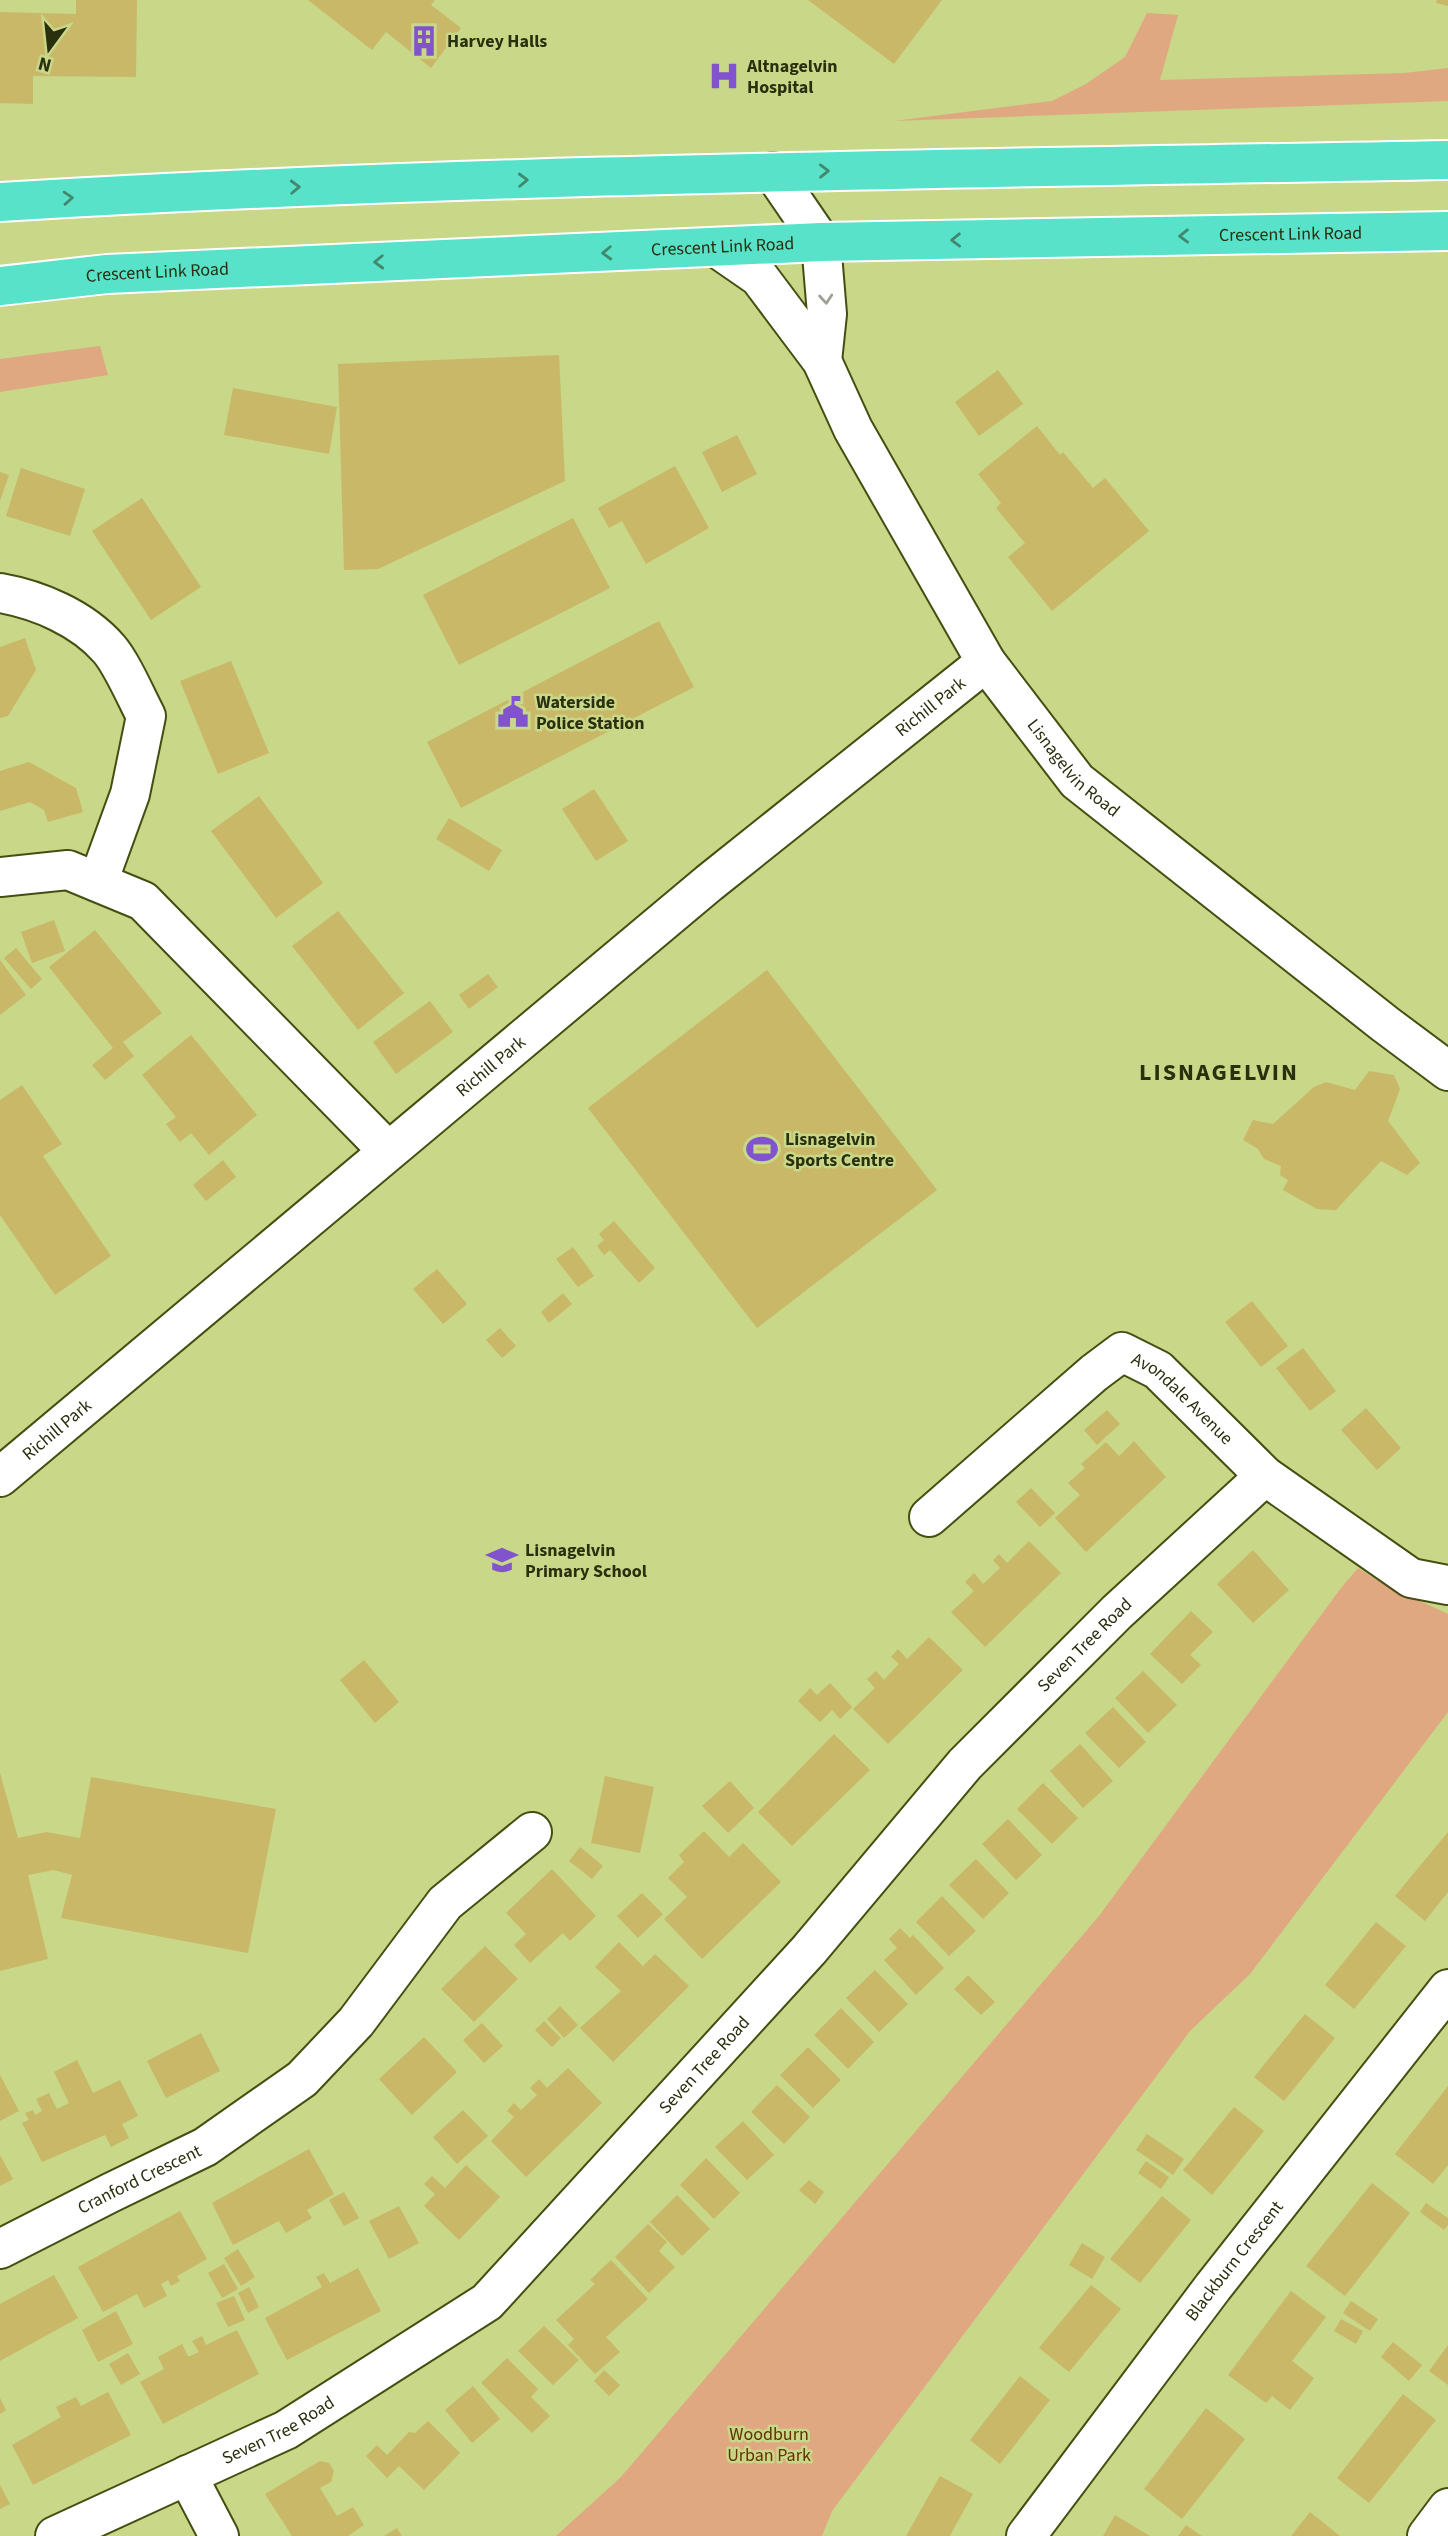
<svg xmlns="http://www.w3.org/2000/svg" width="1448" height="2536" font-family="'Source Sans 3',sans-serif">
<rect width="100%" height="100%" fill="#c8d788"/>
<!-- green -->
<path fill="#dfa880" d="M 1147,13 L 1178,15 L 1160,80 L 1404,73 L 1448,68 L 1448,101 L 894,121 L 1052,101 L 1086,84 L 1125,57 Z
M 100,346 L 108,375 L 0,392 L 0,359 Z
M 1358,1568 L 1383,1584 L 1448,1614 L 1448,1712 L 1250,1974 L 1190,2031 L 832,2511 L 822,2536 L 556,2536 L 621,2477 L 1099,1916 L 1341,1588 Z"/>
<!-- building -->
<path fill="#c9b868" d="M 76,0 L 137,0 L 136,77 L 33,76 L 33,104 L 0,103 L 0,12 L 76,14 Z
M 308,0 L 435,0 L 431,5 L 461,28 L 431,68 L 386,32 L 372,50 Z
M 808,0 L 942,0 L 894,64 Z
M 1437,0 L 1448,0 L 1448,6 L 1436,3 Z
M 559,355 L 565,481 L 378,569 L 344,570 L 338,364 Z
M 998,370 L 1023,404 L 979,436 L 955,402 Z
M 233,388 L 337,407 L 329,454 L 224,435 Z
M 1037,426 L 1060,455 L 1063,452 L 1093,488 L 1105,478 L 1149,531 L 1052,611 L 1008,557 L 1025,543 L 996,508 L 1001,503 L 978,474 Z
M 737,435 L 757,474 L 722,492 L 702,452 Z
M 675,466 L 709,528 L 646,564 L 622,521 L 609,528 L 598,508 Z
M 21,468 L 85,489 L 70,536 L 6,516 Z
M 0,472 L 9,475 L 0,501 Z
M 142,498 L 201,587 L 151,620 L 92,531 Z
M 573,518 L 610,588 L 459,665 L 423,595 Z
M 659,621 L 694,687 L 461,808 L 427,742 Z
M 25,638 L 36,670 L 8,716 L 0,718 L 0,647 Z
M 231,661 L 269,753 L 218,774 L 180,681 Z
M 29,762 L 76,788 L 83,812 L 48,822 L 44,810 L 30,802 L 0,811 L 0,771 Z
M 594,789 L 628,841 L 596,861 L 562,809 Z
M 259,796 L 323,883 L 276,918 L 211,831 Z
M 449,818 L 502,850 L 489,871 L 436,839 Z
M 338,911 L 404,993 L 358,1030 L 292,946 Z
M 54,920 L 65,951 L 32,963 L 21,932 Z
M 95,930 L 162,1013 L 123,1042 L 134,1056 L 105,1080 L 92,1065 L 113,1048 L 49,967 Z
M 16,948 L 42,979 L 31,989 L 4,958 Z
M 0,960 L 26,995 L 0,1015 Z
M 767,970 L 937,1190 L 757,1328 L 588,1108 Z
M 488,974 L 498,987 L 469,1009 L 459,995 Z
M 430,1001 L 453,1032 L 396,1074 L 373,1042 Z
M 191,1035 L 257,1115 L 209,1155 L 191,1133 L 180,1142 L 166,1124 L 176,1117 L 142,1075 Z
M 1369,1071 L 1394,1075 L 1400,1089 L 1388,1121 L 1420,1163 L 1407,1175 L 1381,1161 L 1336,1210 L 1317,1209 L 1283,1190 L 1288,1180 L 1280,1175 L 1281,1166 L 1264,1159 L 1258,1149 L 1243,1140 L 1253,1120 L 1273,1124 L 1314,1087 L 1326,1082 L 1355,1090 Z
M 22,1085 L 62,1144 L 43,1156 L 111,1256 L 55,1295 L 0,1215 L 0,1100 Z
M 223,1160 L 236,1177 L 206,1201 L 193,1185 Z
M 614,1221 L 655,1268 L 639,1283 L 610,1250 L 604,1255 L 597,1246 L 604,1240 L 599,1234 Z
M 573,1247 L 594,1276 L 578,1287 L 556,1259 Z
M 437,1269 L 467,1304 L 443,1324 L 413,1289 Z
M 563,1293 L 572,1304 L 549,1323 L 541,1312 Z
M 1252,1301 L 1288,1346 L 1261,1367 L 1225,1322 Z
M 500,1328 L 516,1346 L 502,1358 L 486,1340 Z
M 1303,1348 L 1336,1391 L 1310,1411 L 1276,1368 Z
M 1366,1408 L 1401,1448 L 1377,1470 L 1341,1430 Z
M 1107,1410 L 1120,1424 L 1097,1445 L 1084,1430 Z
M 1134,1441 L 1166,1477 L 1086,1552 L 1055,1518 L 1080,1495 L 1068,1483 L 1085,1468 L 1081,1464 L 1106,1442 L 1119,1456 Z
M 1031,1488 L 1055,1513 L 1040,1527 L 1016,1502 Z
M 1029,1541 L 1061,1573 L 985,1647 L 951,1612 L 974,1591 L 965,1582 L 974,1573 L 983,1584 L 1000,1568 L 993,1560 L 999,1554 L 1007,1563 Z
M 1253,1550 L 1289,1590 L 1253,1623 L 1217,1584 Z
M 1191,1611 L 1213,1632 L 1190,1655 L 1201,1665 L 1182,1684 L 1150,1654 Z
M 929,1637 L 963,1670 L 888,1744 L 853,1709 L 875,1688 L 867,1679 L 876,1671 L 884,1680 L 899,1664 L 891,1657 L 898,1649 L 907,1659 Z
M 364,1660 L 399,1702 L 375,1723 L 340,1680 Z
M 1143,1671 L 1177,1705 L 1148,1733 L 1115,1698 Z
M 830,1683 L 852,1707 L 840,1719 L 832,1710 L 820,1722 L 798,1701 L 810,1688 L 817,1695 Z
M 1113,1707 L 1146,1742 L 1119,1768 L 1085,1733 Z
M 834,1734 L 870,1770 L 792,1846 L 758,1812 Z
M 1080,1744 L 1113,1781 L 1083,1808 L 1050,1771 Z
M 0,1773 L 18,1838 L 46,1832 L 80,1838 L 91,1777 L 276,1809 L 248,1953 L 61,1918 L 72,1875 L 54,1870 L 28,1875 L 48,1959 L 0,1971 Z
M 605,1776 L 654,1787 L 640,1853 L 591,1843 Z
M 730,1781 L 754,1808 L 728,1833 L 702,1806 Z
M 1043,1783 L 1078,1818 L 1052,1844 L 1017,1809 Z
M 1008,1819 L 1042,1855 L 1016,1880 L 982,1844 Z
M 704,1831 L 729,1857 L 743,1843 L 781,1882 L 702,1959 L 664,1919 L 687,1897 L 668,1878 L 684,1862 L 679,1855 Z
M 1448,1832 L 1448,1892 L 1425,1921 L 1395,1896 Z
M 580,1847 L 603,1866 L 592,1879 L 569,1861 Z
M 976,1859 L 1009,1893 L 983,1919 L 949,1885 Z
M 552,1869 L 596,1916 L 570,1941 L 563,1933 L 530,1963 L 514,1945 L 526,1934 L 506,1913 Z
M 642,1893 L 663,1914 L 638,1938 L 617,1916 Z
M 942,1896 L 976,1931 L 949,1956 L 916,1922 Z
M 1376,1922 L 1406,1946 L 1354,2009 L 1325,1985 Z
M 900,1928 L 910,1938 L 913,1935 L 944,1968 L 916,1995 L 884,1960 L 897,1948 L 889,1939 Z
M 619,1942 L 643,1966 L 655,1954 L 689,1986 L 613,2062 L 580,2028 L 621,1991 L 595,1967 Z
M 485,1946 L 518,1979 L 474,2022 L 441,1989 Z
M 875,1970 L 908,2004 L 879,2032 L 846,1998 Z
M 968,1975 L 995,2002 L 981,2015 L 954,1989 Z
M 560,2006 L 578,2025 L 564,2038 L 547,2019 Z
M 841,2008 L 874,2042 L 848,2069 L 814,2035 Z
M 1305,2014 L 1335,2038 L 1284,2101 L 1254,2077 Z
M 544,2021 L 561,2038 L 552,2047 L 535,2030 Z
M 482,2023 L 503,2046 L 484,2063 L 463,2040 Z
M 201,2033 L 220,2071 L 166,2098 L 147,2061 Z
M 424,2037 L 457,2072 L 412,2115 L 379,2079 Z
M 808,2047 L 841,2080 L 813,2108 L 780,2075 Z
M 77,2060 L 93,2093 L 120,2080 L 138,2116 L 122,2124 L 129,2138 L 111,2147 L 105,2135 L 42,2162 L 22,2123 L 29,2120 L 25,2113 L 33,2110 L 35,2115 L 42,2111 L 36,2099 L 49,2093 L 57,2109 L 69,2103 L 54,2072 Z
M 568,2068 L 602,2103 L 526,2177 L 491,2141 L 514,2117 L 507,2111 L 514,2103 L 521,2110 L 537,2095 L 530,2088 L 539,2079 L 547,2088 Z
M 0,2075 L 19,2111 L 0,2121 Z
M 777,2085 L 810,2117 L 784,2144 L 751,2112 Z
M 1448,2086 L 1448,2165 L 1433,2184 L 1395,2154 Z
M 1234,2107 L 1264,2131 L 1212,2195 L 1183,2170 Z
M 463,2110 L 488,2136 L 457,2164 L 433,2137 Z
M 743,2121 L 774,2155 L 747,2180 L 715,2147 Z
M 1147,2134 L 1184,2159 L 1173,2175 L 1136,2150 Z
M 309,2149 L 334,2194 L 307,2210 L 312,2218 L 286,2233 L 279,2221 L 233,2245 L 212,2203 Z
M 0,2155 L 13,2179 L 0,2186 Z
M 706,2158 L 740,2193 L 714,2219 L 680,2185 Z
M 1146,2161 L 1169,2177 L 1161,2189 L 1138,2173 Z
M 466,2165 L 500,2197 L 459,2240 L 424,2206 L 435,2194 L 424,2184 L 432,2176 L 445,2188 Z
M 809,2180 L 824,2192 L 815,2204 L 799,2190 Z
M 1372,2183 L 1410,2213 L 1345,2296 L 1306,2266 Z
M 344,2192 L 359,2218 L 344,2226 L 329,2200 Z
M 677,2195 L 710,2229 L 682,2256 L 650,2222 Z
M 1162,2196 L 1191,2220 L 1140,2283 L 1110,2259 Z
M 1426,2203 L 1448,2218 L 1448,2225 L 1444,2230 L 1420,2212 Z
M 399,2206 L 419,2243 L 389,2259 L 369,2221 Z
M 180,2211 L 207,2259 L 177,2276 L 180,2281 L 171,2286 L 168,2280 L 161,2284 L 167,2296 L 144,2308 L 137,2294 L 103,2312 L 78,2267 Z
M 648,2224 L 667,2242 L 659,2251 L 675,2267 L 649,2293 L 615,2257 Z
M 1082,2243 L 1105,2257 L 1092,2279 L 1069,2265 Z
M 238,2249 L 255,2277 L 241,2286 L 224,2258 Z
M 611,2260 L 648,2299 L 606,2337 L 620,2352 L 595,2374 L 568,2345 L 574,2339 L 556,2320 L 595,2284 L 590,2280 Z
M 224,2264 L 238,2289 L 222,2298 L 208,2273 Z
M 358,2268 L 381,2311 L 287,2360 L 265,2318 L 322,2287 L 316,2277 L 324,2273 L 330,2283 Z
M 54,2275 L 78,2318 L 0,2361 L 0,2304 Z
M 1091,2285 L 1121,2309 L 1069,2372 L 1039,2348 Z
M 249,2287 L 259,2307 L 248,2313 L 238,2293 Z
M 1291,2291 L 1326,2317 L 1292,2361 L 1314,2378 L 1290,2410 L 1272,2396 L 1266,2403 L 1228,2375 Z
M 234,2296 L 245,2320 L 228,2327 L 216,2303 Z
M 1351,2301 L 1378,2319 L 1370,2331 L 1343,2313 Z
M 116,2311 L 133,2344 L 98,2362 L 82,2330 Z
M 1341,2319 L 1363,2331 L 1356,2344 L 1334,2331 Z
M 544,2326 L 579,2360 L 553,2385 L 518,2351 Z
M 237,2330 L 259,2374 L 163,2424 L 140,2382 L 164,2369 L 158,2357 L 182,2344 L 188,2356 L 190,2356 L 199,2352 L 192,2341 L 202,2336 L 206,2345 Z
M 1393,2342 L 1422,2365 L 1409,2381 L 1381,2357 Z
M 1448,2345 L 1448,2385 L 1429,2371 Z
M 128,2353 L 140,2374 L 121,2385 L 109,2364 Z
M 507,2358 L 538,2389 L 531,2397 L 550,2416 L 532,2433 L 481,2383 Z
M 604,2370 L 620,2385 L 609,2396 L 594,2381 Z
M 1020,2376 L 1050,2400 L 1000,2464 L 970,2440 Z
M 473,2386 L 500,2419 L 472,2443 L 445,2410 Z
M 108,2392 L 131,2435 L 33,2485 L 12,2445 L 61,2417 L 56,2407 L 76,2397 L 81,2406 Z
M 1403,2394 L 1436,2420 L 1369,2503 L 1337,2478 Z
M 0,2398 L 6,2410 L 0,2414 Z
M 1206,2408 L 1245,2439 L 1182,2519 L 1144,2489 Z
M 428,2421 L 460,2453 L 424,2490 L 399,2466 L 387,2478 L 366,2456 L 377,2445 L 387,2455 L 409,2432 L 415,2433 Z
M 320,2461 L 329,2463 L 334,2471 L 331,2482 L 320,2488 L 337,2516 L 353,2507 L 364,2525 L 348,2536 L 292,2536 L 265,2494 Z
M 940,2476 L 973,2494 L 953,2530 L 950,2536 L 906,2536 Z
M 0,2485 L 10,2504 L 0,2509 Z
M 1310,2512 L 1340,2536 L 1291,2536 Z
M 1115,2515 L 1150,2536 L 1103,2536 Z
M 1186,2525 L 1202,2536 L 1178,2536 Z
M 397,2528 L 402,2536 L 384,2536 Z"/>
<g fill="none" stroke-linecap="round" stroke-linejoin="round">
<defs>
<g id="minor">
<path d="M 773,172 L 821,242 L 827,314 L 822,361"/>
<path id="s1" d="M 717,248 L 759,277 L 822,361 L 853,429 L 986,662 L 1077,781 L 1385,1024 L 1448,1071"/>
<path d="M 0,593 C 39,600 82,618 109,649 C 122,664 136,697 146,716 L 130,794 L 98,882"/>
<path d="M 0,877 L 68,870 L 143,901 L 388,1151"/>
<path id="s2" d="M 0,1477 L 709,883 L 986,662"/>
<path id="s3" d="M 929,1517 L 1094,1373 L 1122,1352 L 1158,1370 L 1265,1476 L 1411,1578 L 1448,1585"/>
<path id="s4" d="M 0,2249 L 110,2193 L 205,2147 L 302,2079 L 356,2022 L 445,1903 L 532,1832"/>
<path d="M 187,2475 L 219,2536"/>
<path id="s5" d="M 55,2536 L 286,2430 L 487,2302 L 809,1950 L 965,1764 L 1117,1612 L 1265,1476"/>
<path id="s6" d="M 1026,2536 L 1213,2287 L 1448,1989"/>
<path d="M 1427,2536 L 1448,2508"/>
</g>
<g id="trunk">
<path d="M 0,202 C 482,173 965,169 1448,160"/>
<path id="s7" d="M 0,286 L 107,274 L 821,242 L 1448,231"/>
</g>
</defs>
<!-- minor casing -->
<use href="#minor" stroke="#454e11" stroke-width="42"/>
<!-- trunk casing -->
<use href="#trunk" stroke="#fff" stroke-width="42"/>
<!-- minor -->
<use href="#minor" stroke="#fff" stroke-width="38"/>
<!-- trunk -->
<use href="#trunk" stroke="#58e2ca" stroke-width="38"/>
</g>
<!-- one-way arrows -->
<defs><path id="oneway-chevron" d="M-2-3.5L2.5 0L-2 3.5" fill="none" stroke-width="1.6" stroke-linecap="round" stroke-linejoin="round" transform="scale(1.75)"/></defs>
<g stroke="#41886c">
<use href="#oneway-chevron" transform="translate(824 171) rotate(-1)"/>
<use href="#oneway-chevron" transform="translate(523 180) rotate(-2)"/>
<use href="#oneway-chevron" transform="translate(295 187) rotate(-2)"/>
<use href="#oneway-chevron" transform="translate(68 198) rotate(-4)"/>
<use href="#oneway-chevron" transform="translate(1184 236) rotate(179)"/>
<use href="#oneway-chevron" transform="translate(956 240) rotate(179)"/>
<use href="#oneway-chevron" transform="translate(607 253) rotate(178)"/>
<use href="#oneway-chevron" transform="translate(379 262) rotate(178)"/>
</g>
<use stroke="#9fa193" href="#oneway-chevron" transform="translate(826 299) rotate(85)"/>
<!-- icons -->
<defs>
<symbol id="building-bare" viewBox="-9 -9 18 18"><path d="M-4-6H4V6H1V3H-1V6H-4ZM-2.5-4.3h1.7v1.8h-1.7ZM.8-4.3h1.7v1.8H.8ZM-2.5-1h1.7V.8h-1.7ZM.8-1h1.7V.8H.8Z" fill="#8154cd" stroke="#c8d788" stroke-width="2.5" paint-order="stroke"/></symbol>
<symbol id="hospital-bare" viewBox="-9 -9 18 18"><path d="M-5-5h3v3.5h4V-5h3V5h-3V1.5h-4V5h-3Z" fill="#8154cd" stroke="#c8d788" stroke-width="2.5" paint-order="stroke"/></symbol>
<symbol id="civic-bare" viewBox="-9 -9 18 18"><path d="M-.6-6.5H3V-4.5H.6V-3L4-1V1h2V6H-6V1h2V-1L-.6-3ZM-1.2 2.5V6h2.4V2.5Z" fill="#8154cd" stroke="#c8d788" stroke-width="2.5" paint-order="stroke"/></symbol>
<symbol id="stadium-bare" viewBox="-9 -9 18 18"><path d="M0-5a6.5 5 0 1 0 0 10a6.5 5 0 1 0 0-10ZM-3.5-1.8h7v3.6h-7Z" fill="#8154cd" stroke="#c8d788" stroke-width="2.5" paint-order="stroke"/></symbol>
<symbol id="school-bare" viewBox="-9 -9 18 18"><path d="M0-5L7-2L0 1L-7-2ZM-4 1L0 2.5L4 1V4Q0 6-4 4Z" fill="#8154cd" stroke="#c8d788" stroke-width="2.5" paint-order="stroke"/></symbol>
</defs>
<g fill-rule="evenodd">
<use href="#building-bare" x="402" y="19" width="44" height="44"/>
<use href="#hospital-bare" x="702" y="54" width="44" height="44"/>
<use href="#civic-bare" x="491" y="690" width="44" height="44"/>
<use href="#stadium-bare" x="740" y="1127" width="44" height="44"/>
<use href="#school-bare" x="480" y="1538" width="44" height="44"/>
</g>
<g text-anchor="middle" stroke-width="5" stroke-linejoin="round" paint-order="stroke">
<!-- poi labels -->
<g font-size="18" font-weight="bold" fill="#2a2f0e" stroke="#c8d788" text-anchor="start">
<text x="447" y="47">Harvey Halls</text>
<text x="747" y="72">Altnagelvin<tspan x="747" dy="21">Hospital</tspan></text>
<text x="536" y="708">Waterside<tspan x="536" dy="21">Police Station</tspan></text>
<text x="785" y="1145">Lisnagelvin<tspan x="785" dy="21">Sports Centre</tspan></text>
<text x="525" y="1556">Lisnagelvin<tspan x="525" dy="21">Primary School</tspan></text>
</g>
<!-- street labels -->
<g font-size="18" fill="#2a2f0e" stroke="#c8d788">
<text dy="6" stroke="none"><textPath href="#s7" startOffset="1292">Crescent Link Road</textPath></text>
<text dy="6" stroke="none"><textPath href="#s7" startOffset="724">Crescent Link Road</textPath></text>
<text dy="6" stroke="none"><textPath href="#s7" startOffset="158">Crescent Link Road</textPath></text>
<text dy="6" stroke="none"><textPath href="#s2" startOffset="1208">Richill Park</textPath></text>
<text dy="6" stroke="none"><textPath href="#s1" startOffset="637">Lisnagelvin Road</textPath></text>
<text dy="6" stroke="none"><textPath href="#s2" startOffset="640">Richill Park</textPath></text>
<text dy="6" stroke="none"><textPath href="#s3" startOffset="331">Avondale Avenue</textPath></text>
<text dy="6" stroke="none"><textPath href="#s2" startOffset="74">Richill Park</textPath></text>
<text dy="6" stroke="none"><textPath href="#s5" startOffset="1381">Seven Tree Road</textPath></text>
<text dy="6" stroke="none"><textPath href="#s5" startOffset="814">Seven Tree Road</textPath></text>
<text dy="6" stroke="none"><textPath href="#s4" startOffset="156">Cranford Crescent</textPath></text>
<text dy="6" stroke="none"><textPath href="#s6" startOffset="345">Blackburn Crescent</textPath></text>
<text dy="6" stroke="none"><textPath href="#s5" startOffset="247">Seven Tree Road</textPath></text>
</g>
<!-- park labels -->
<g font-size="18" fill="#643200" stroke="#c8d788">
<text x="769" y="2440">Woodburn<tspan x="769" dy="21">Urban Park</tspan></text>
</g>
<!-- district labels -->
<g font-size="24" font-weight="bold" letter-spacing="2" fill="#2a2f0e" stroke="#c8d788">
<text x="1219" y="1080">LISNAGELVIN</text>
</g>
</g>
<!-- north arrow -->
<g transform="translate(49 49) rotate(195)" stroke="#c8d788" stroke-width="5" paint-order="stroke">
<path d="M0-5L12 26L0 18L-12 26Z" fill="#2a2f0e"/>
<text y="-10" font-size="19" font-weight="bold" text-anchor="middle" fill="#2a2f0e">N</text>
</g>
</svg>
